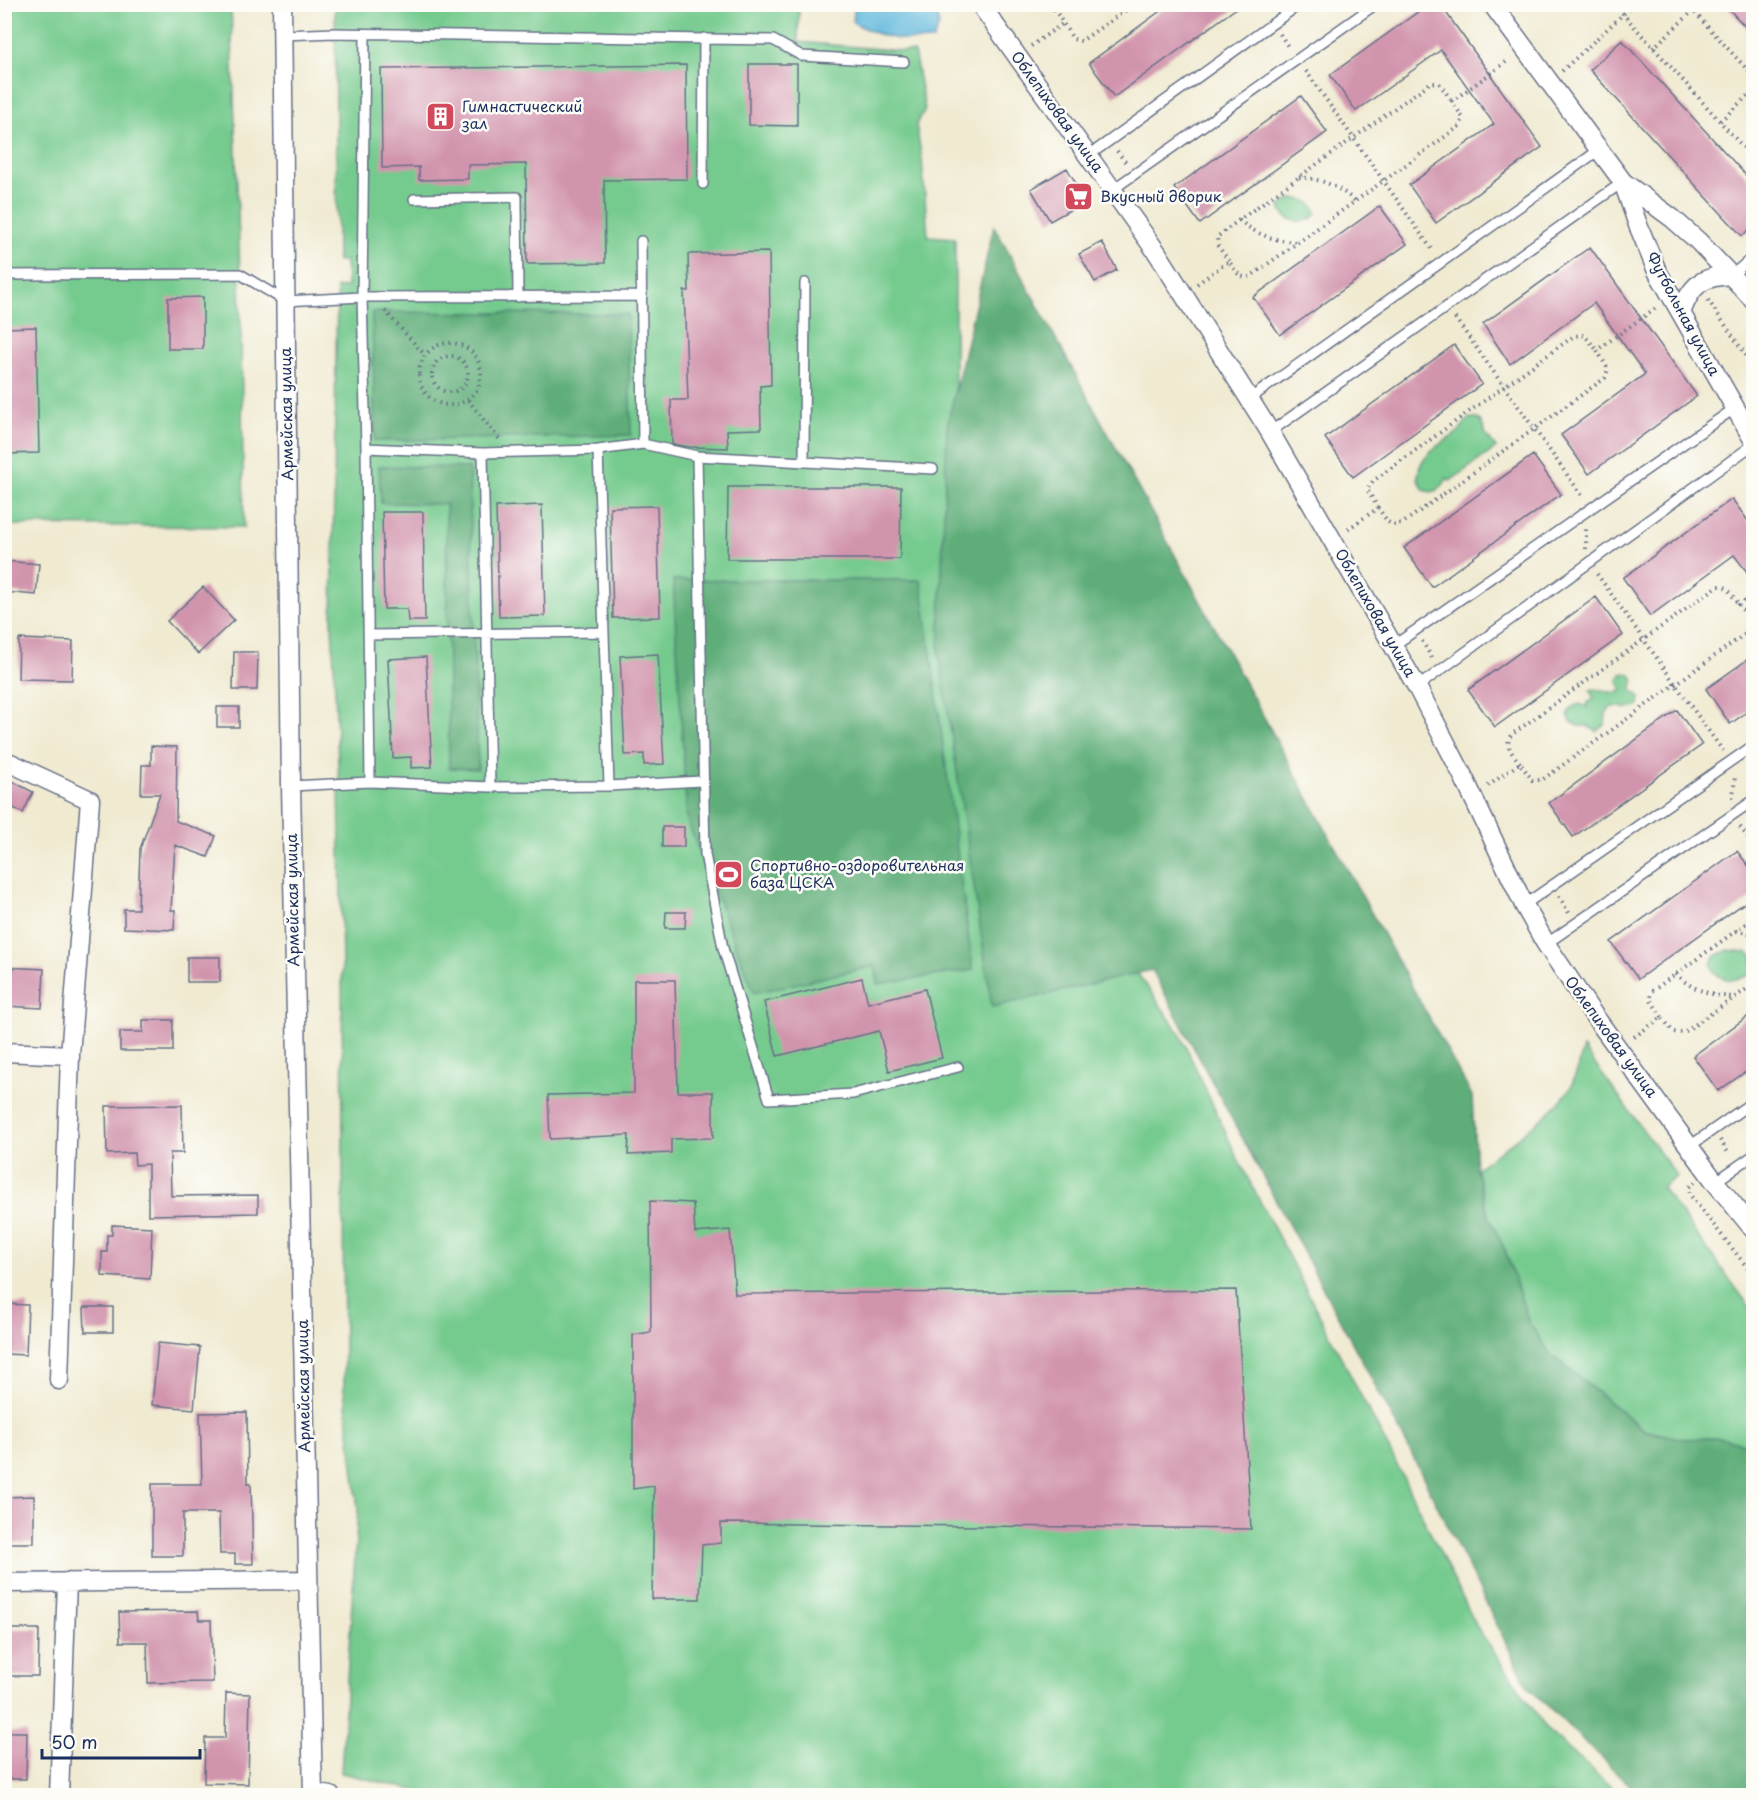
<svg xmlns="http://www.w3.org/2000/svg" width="1758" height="1800" font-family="'Playpen Sans',sans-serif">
<rect width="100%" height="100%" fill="#fdfcf7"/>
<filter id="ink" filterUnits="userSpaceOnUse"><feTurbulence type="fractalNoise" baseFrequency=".0167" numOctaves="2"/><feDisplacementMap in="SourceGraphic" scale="12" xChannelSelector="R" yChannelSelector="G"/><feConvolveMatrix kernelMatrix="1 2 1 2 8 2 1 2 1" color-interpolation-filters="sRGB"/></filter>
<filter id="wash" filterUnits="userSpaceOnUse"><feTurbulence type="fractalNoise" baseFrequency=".008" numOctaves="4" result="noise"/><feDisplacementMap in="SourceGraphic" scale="24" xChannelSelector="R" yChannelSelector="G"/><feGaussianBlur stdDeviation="1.35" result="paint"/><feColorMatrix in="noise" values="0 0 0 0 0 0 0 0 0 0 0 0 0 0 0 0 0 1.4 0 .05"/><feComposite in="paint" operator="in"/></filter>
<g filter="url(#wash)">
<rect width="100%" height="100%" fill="#f0ead1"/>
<!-- green -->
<path fill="#74ca8e" stroke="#487c76" stroke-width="1.5" d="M 5,5 L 231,5 L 240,274 L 244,527 L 5,525 Z
M 335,5 L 799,5 L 798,42 L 914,52 L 925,109 L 916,125 L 922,159 L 928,236 L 955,238 L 955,552 L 1133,967 L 1179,1032 L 1237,1157 L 1394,1459 L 1477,1627 L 1549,1732 L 1620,1795 L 439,1796 L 341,1773 L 358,1509 L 344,1389 L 342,968 L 339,784 L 332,623 L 337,288 L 347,287 L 346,261 L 337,261 Z
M 1291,199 C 1302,198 1310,200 1316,210 L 1316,215 C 1305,225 1283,223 1280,206 Z
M 1470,418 C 1483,418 1482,425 1486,435 C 1489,439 1493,444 1496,448 L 1450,481 L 1447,478 C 1442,488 1436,495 1424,490 L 1418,480 C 1417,454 1439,446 1458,432 C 1463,427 1464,422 1470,418 Z
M 1624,673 C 1634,674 1636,680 1631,689 L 1640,697 L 1639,705 C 1629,713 1622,705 1611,707 L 1606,714 L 1605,725 L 1596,731 L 1587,726 L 1579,726 L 1571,722 L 1568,714 L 1572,707 L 1580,704 L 1587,707 L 1588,702 L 1594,700 L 1590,690 C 1603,686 1609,697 1623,690 C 1617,684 1616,678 1624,673 Z
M 1728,950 L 1747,952 L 1753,956 L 1753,972 C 1740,982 1716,984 1711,964 L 1714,957 Z
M 1583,1048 L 1677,1176 L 1662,1188 L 1753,1311 L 1753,1446 L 1723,1438 L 1682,1439 L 1644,1430 L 1551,1355 L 1529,1323 L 1505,1250 L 1489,1217 L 1476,1169 C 1501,1149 1556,1113 1570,1088 C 1577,1075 1580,1062 1583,1048 Z"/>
<!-- forest -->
<path fill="#5fae79" stroke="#3d6e6c" stroke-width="1.5" d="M 994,226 L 1472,1096 L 1476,1169 L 1489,1217 L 1505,1250 L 1529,1323 L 1551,1355 L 1644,1430 L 1682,1439 L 1723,1438 L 1753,1446 L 1753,1795 L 1640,1795 L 1528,1687 L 1405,1441 L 1152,970 L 992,1007 L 939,652 L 947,426 Z
M 372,312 L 628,314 L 631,435 L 375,441 Z
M 379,466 L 469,468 L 478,769 L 449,768 L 446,504 L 381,503 Z
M 673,580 L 921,580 L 973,970 L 878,984 L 875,966 L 754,993 L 687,820 Z"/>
<!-- water -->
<path fill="#5eb8dc" stroke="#3c749d" stroke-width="1.5" d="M 855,4 L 935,5 L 939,26 L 933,40 C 902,42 880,38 853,22 Z"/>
<g id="blocks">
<!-- building -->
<path fill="#d194ad" d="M 1170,4 L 1242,4 L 1114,97 L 1089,63 Z
M 1429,4 L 1440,4 L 1542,147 L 1436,223 L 1409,185 L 1494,124 L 1441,50 L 1356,111 L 1330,75 Z
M 1724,4 L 1754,4 L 1754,36 Z
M 1622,40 L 1754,184 L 1754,225 L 1742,236 L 1590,70 Z
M 749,64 L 797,64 L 797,126 L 749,125 Z
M 686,65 L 687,179 L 604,180 L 605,263 L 527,264 L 526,164 L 468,165 L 468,179 L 419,180 L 419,167 L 382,168 L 381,69 Z
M 1301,96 L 1327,132 L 1200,224 L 1174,188 Z
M 1067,168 L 1086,201 L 1050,221 L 1031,189 Z
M 1380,206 L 1407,244 L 1280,335 L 1253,297 Z
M 1102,242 L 1117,270 L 1095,282 L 1079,254 Z
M 1590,247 L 1697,396 L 1589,474 L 1561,435 L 1645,374 L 1594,303 L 1510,364 L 1483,324 Z
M 769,252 L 771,385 L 760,386 L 761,429 L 727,430 L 728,448 L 689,447 L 672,444 L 671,400 L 688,400 L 684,291 L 689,291 L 688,254 Z
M 203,297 L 203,349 L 168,349 L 168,298 Z
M 36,327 L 39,453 L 5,454 L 4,328 Z
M 1454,345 L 1482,384 L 1353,477 L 1325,438 Z
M 1533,455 L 1561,494 L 1432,587 L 1404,548 Z
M 728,487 L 901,487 L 900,559 L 727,559 Z
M 1732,499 L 1754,529 L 1754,581 L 1734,555 L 1650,616 L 1623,578 Z
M 542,505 L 545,616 L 499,617 L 496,507 Z
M 657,506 L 660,617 L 613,618 L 610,507 Z
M 382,512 L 423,512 L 425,621 L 408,621 L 407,609 L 384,609 Z
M 4,561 L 39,564 L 36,595 L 4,592 Z
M 203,587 L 234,620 L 198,654 L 167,621 Z
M 1596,597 L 1623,635 L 1495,727 L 1468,690 Z
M 19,639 L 73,641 L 72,680 L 18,679 Z
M 234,652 L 258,652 L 257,690 L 233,690 Z
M 658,654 L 664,764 L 644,765 L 644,754 L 625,755 L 620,656 Z
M 1754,655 L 1754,707 L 1730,724 L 1706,689 Z
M 426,657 L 432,767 L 411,768 L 411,757 L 393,758 L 388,659 Z
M 217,707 L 239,707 L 239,727 L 217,727 Z
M 1677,710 L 1702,745 L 1573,837 L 1549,803 Z
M 151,746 L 177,747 L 176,821 L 216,836 L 208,857 L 175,845 L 171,910 L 175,910 L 174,930 L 124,928 L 124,909 L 138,909 L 140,849 L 160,794 L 141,794 L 142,765 L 151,765 Z
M 10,780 L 33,792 L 23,813 L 4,803 L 4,791 Z
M 662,827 L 684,827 L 684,847 L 662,847 Z
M 1737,851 L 1754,873 L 1754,896 L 1638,979 L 1611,942 Z
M 666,912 L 686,912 L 685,928 L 665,928 Z
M 187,957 L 220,957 L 220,982 L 187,982 Z
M 5,967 L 44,969 L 42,1008 L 4,1006 Z
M 862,978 L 868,1003 L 925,989 L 942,1058 L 889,1071 L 879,1031 L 777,1056 L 764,1002 Z
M 634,980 L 675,980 L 678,1092 L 713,1092 L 713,1138 L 671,1139 L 671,1153 L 628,1155 L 629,1135 L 550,1139 L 548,1095 L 634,1093 Z
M 1754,1012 L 1754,1066 L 1718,1091 L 1693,1056 Z
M 143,1020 L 173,1020 L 173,1051 L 120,1051 L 120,1032 L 143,1032 Z
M 182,1105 L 183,1153 L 170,1153 L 171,1196 L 258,1195 L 258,1213 L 148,1215 L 148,1164 L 135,1165 L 134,1153 L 107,1154 L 106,1106 Z
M 650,1201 L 693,1203 L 695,1233 L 730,1230 L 735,1294 L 1236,1290 L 1251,1529 L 721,1523 L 721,1543 L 702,1545 L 700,1599 L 652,1599 L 654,1486 L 633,1489 L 633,1335 L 651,1332 Z
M 112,1225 L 152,1227 L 150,1279 L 102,1276 L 102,1252 L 107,1252 L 107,1235 L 112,1235 Z
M 4,1304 L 28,1305 L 26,1355 L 4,1354 Z
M 84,1307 L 113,1307 L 113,1332 L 85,1332 Z
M 158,1343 L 200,1347 L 194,1409 L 152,1405 Z
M 247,1412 L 248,1483 L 251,1483 L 253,1564 L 235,1564 L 235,1554 L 220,1554 L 219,1513 L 183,1513 L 183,1556 L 152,1556 L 152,1484 L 202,1484 L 200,1413 Z
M 34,1496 L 34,1543 L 4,1543 L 4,1497 Z
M 198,1611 L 199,1620 L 211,1620 L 213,1682 L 148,1683 L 147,1642 L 120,1642 L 119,1612 Z
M 4,1629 L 39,1629 L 38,1676 L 4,1676 Z
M 226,1693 L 250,1694 L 248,1784 L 204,1783 L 205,1738 L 225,1738 Z
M 4,1732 L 27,1732 L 26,1779 L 4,1779 Z"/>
</g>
</g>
<g filter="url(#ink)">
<use href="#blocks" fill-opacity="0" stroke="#667086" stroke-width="1.5"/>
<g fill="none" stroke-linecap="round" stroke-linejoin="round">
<defs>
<path id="lane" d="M 282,35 L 335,33 L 773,40 L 802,56 L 904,62
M 365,35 L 362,297 L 366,448 L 370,782
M 1088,156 L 1300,4
M 703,184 L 704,38
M 1112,190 L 1376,4
M 414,199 L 517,197 L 518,297
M 641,241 L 643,444
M 4,275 L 240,274 L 285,301 L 362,297 L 642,296
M 1732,275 L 1754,256
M 1248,400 L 1599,150
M 1270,432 L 1623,182
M 366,448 L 483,453 L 598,450 L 643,444 L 697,456 L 933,469
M 598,450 L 609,786
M 483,453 L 490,787
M 697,456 L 705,854 L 723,948 L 769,1099 L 853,1094 L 958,1067
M 804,461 L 805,283
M 368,635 L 604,632
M 1393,646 L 1735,408
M 1417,687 L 1754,444
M 291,786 L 370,782 L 490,787 L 609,786 L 702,781
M 1524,905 L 1754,745
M 1546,944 L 1754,800
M 1690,1146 L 1754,1101
M 1715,1182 L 1754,1155"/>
<path id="street" d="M 282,4 L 291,786 L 313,1796
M 980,4 L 1158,254 L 1270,432 L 1417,687 L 1463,776 L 1524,905 L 1546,944 L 1593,1014 L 1715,1182 L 1754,1230
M 1492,4 L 1623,182 L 1638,225 L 1657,271 L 1754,441
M 1623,182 L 1672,218 L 1698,241 L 1754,300
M 1681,313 C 1691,285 1702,276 1732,275
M 4,760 L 90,800 L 70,1055 L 4,1052
M 59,1380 L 70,1055
M 4,1583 L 308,1580
M 313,1793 L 331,1796
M 59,1796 L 67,1582"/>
</defs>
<!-- lane casing -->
<use href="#lane" stroke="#667086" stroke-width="12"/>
<!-- street casing -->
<use href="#street" stroke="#667086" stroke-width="21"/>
<!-- path -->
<path stroke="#667086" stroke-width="4" stroke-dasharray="1.5 4.5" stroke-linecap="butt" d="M 1051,4 L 1073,39 L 1081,41 L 1135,4
M 1259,4 L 1265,14
M 1614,4 L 1744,148 L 1750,151 L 1754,150
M 1687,4 L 1754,77
M 1280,34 L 1289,48
M 1031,46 L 1062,24
M 1653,48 L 1693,11
M 1306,71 L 1433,251
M 1562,71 L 1634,4
M 1720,121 L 1754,90
M 1117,151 L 1127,164
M 1299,177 C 1322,179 1338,186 1355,201
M 1239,220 C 1257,235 1274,241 1298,242
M 1229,261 L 1218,246 L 1217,237 L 1239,220 L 1430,83 L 1439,83 L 1452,101
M 1197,284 L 1229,261 C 1235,270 1239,280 1251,276 L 1460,126 L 1463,118 L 1452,101 L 1509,60
M 1708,300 L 1754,367
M 385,311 L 425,355
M 1455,318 L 1583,497
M419 374a31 31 0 1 1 62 0a31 31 0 1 1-62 0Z
M432 374a18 18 0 1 1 36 0a18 18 0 1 1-36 0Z
M 468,400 L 499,439
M 1378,508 L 1367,489 L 1373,481 L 1574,336 L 1584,335 L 1597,350
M 1348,529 L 1378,508 L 1388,522 L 1393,525 L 1403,523 L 1605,378 L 1608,369 L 1597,350 L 1657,307
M 1586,549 L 1586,529
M 1597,574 L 1723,751
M 1422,641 L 1432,658
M 1520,763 C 1513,754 1504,746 1511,735 L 1718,586 L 1721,586 L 1727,588 L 1739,605
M 1488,786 L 1520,763 L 1532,780 L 1542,780 L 1748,632 C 1755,622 1745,614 1739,605 L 1754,595
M 1733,798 L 1735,776
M 1740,827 L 1754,845
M 1559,896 L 1569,913
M 1736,931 L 1754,934
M 1675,974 C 1692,989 1710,996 1734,997
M 1662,1017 L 1650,999 L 1652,991 L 1754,918
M 1634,1037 L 1662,1017 L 1673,1032 L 1683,1033 L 1754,984
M 1720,1140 L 1729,1154
M 1695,1182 L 1689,1187 L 1690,1195 L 1754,1276"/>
<!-- lane -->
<use href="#lane" stroke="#fff" stroke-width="9"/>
<!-- street -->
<use href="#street" stroke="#fff" stroke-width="18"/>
</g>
</g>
<!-- icons -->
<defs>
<symbol id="building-square" viewBox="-11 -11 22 22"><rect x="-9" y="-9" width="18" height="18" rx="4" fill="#d1495b" stroke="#fdfcf7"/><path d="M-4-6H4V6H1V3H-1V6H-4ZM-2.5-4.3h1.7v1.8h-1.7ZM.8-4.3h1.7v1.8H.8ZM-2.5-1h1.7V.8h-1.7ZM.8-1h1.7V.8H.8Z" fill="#fff"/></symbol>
<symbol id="supermarket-square" viewBox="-11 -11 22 22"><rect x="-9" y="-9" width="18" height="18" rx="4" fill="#d1495b" stroke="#fdfcf7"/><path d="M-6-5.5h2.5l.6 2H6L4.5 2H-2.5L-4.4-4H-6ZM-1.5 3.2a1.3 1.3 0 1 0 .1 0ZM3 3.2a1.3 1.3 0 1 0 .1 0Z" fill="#fff"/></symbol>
<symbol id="stadium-square" viewBox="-11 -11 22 22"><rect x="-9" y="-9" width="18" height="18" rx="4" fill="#d1495b" stroke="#fdfcf7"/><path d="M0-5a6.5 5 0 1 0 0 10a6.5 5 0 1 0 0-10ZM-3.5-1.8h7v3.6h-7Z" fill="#fff"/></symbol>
</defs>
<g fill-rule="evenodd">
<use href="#building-square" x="424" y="100" width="33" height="33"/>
<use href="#supermarket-square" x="1062" y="180" width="33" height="33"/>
<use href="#stadium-square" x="712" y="858" width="33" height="33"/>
</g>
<g text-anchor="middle" stroke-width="5" stroke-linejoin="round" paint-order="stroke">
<!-- poi labels -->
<g font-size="15" fill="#1b2f5e" stroke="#fdfcf7" text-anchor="start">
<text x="462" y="112">Гимнастический<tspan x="462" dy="17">зал</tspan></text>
<text x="1100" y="202">Вкусный дворик</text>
<text x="750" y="871">Спортивно-оздоровительная<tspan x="750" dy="17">база ЦСКА</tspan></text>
</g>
<!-- street labels -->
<g font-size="15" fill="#1b2f5e" stroke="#fdfcf7">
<text transform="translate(1057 112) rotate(54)" y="5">Облепиховая улица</text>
<text transform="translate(1683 314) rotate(62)" y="5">Футбольная улица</text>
<text transform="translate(287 414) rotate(-91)" y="5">Армейская улица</text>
<text transform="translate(1375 613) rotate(60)" y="5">Облепиховая улица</text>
<text transform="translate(293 900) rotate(-91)" y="5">Армейская улица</text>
<text transform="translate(1611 1037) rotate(54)" y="5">Облепиховая улица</text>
<text transform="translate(304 1386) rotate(-91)" y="5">Армейская улица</text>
</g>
</g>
<!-- margin -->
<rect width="1758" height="1800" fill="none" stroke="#fdfcf7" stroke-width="24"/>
<!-- scale -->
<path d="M42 1749v9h158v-9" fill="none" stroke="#1b2f5e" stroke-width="3"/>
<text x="51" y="1749" font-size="18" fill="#1b2f5e" stroke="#fdfcf7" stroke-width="4.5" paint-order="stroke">50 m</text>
</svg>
